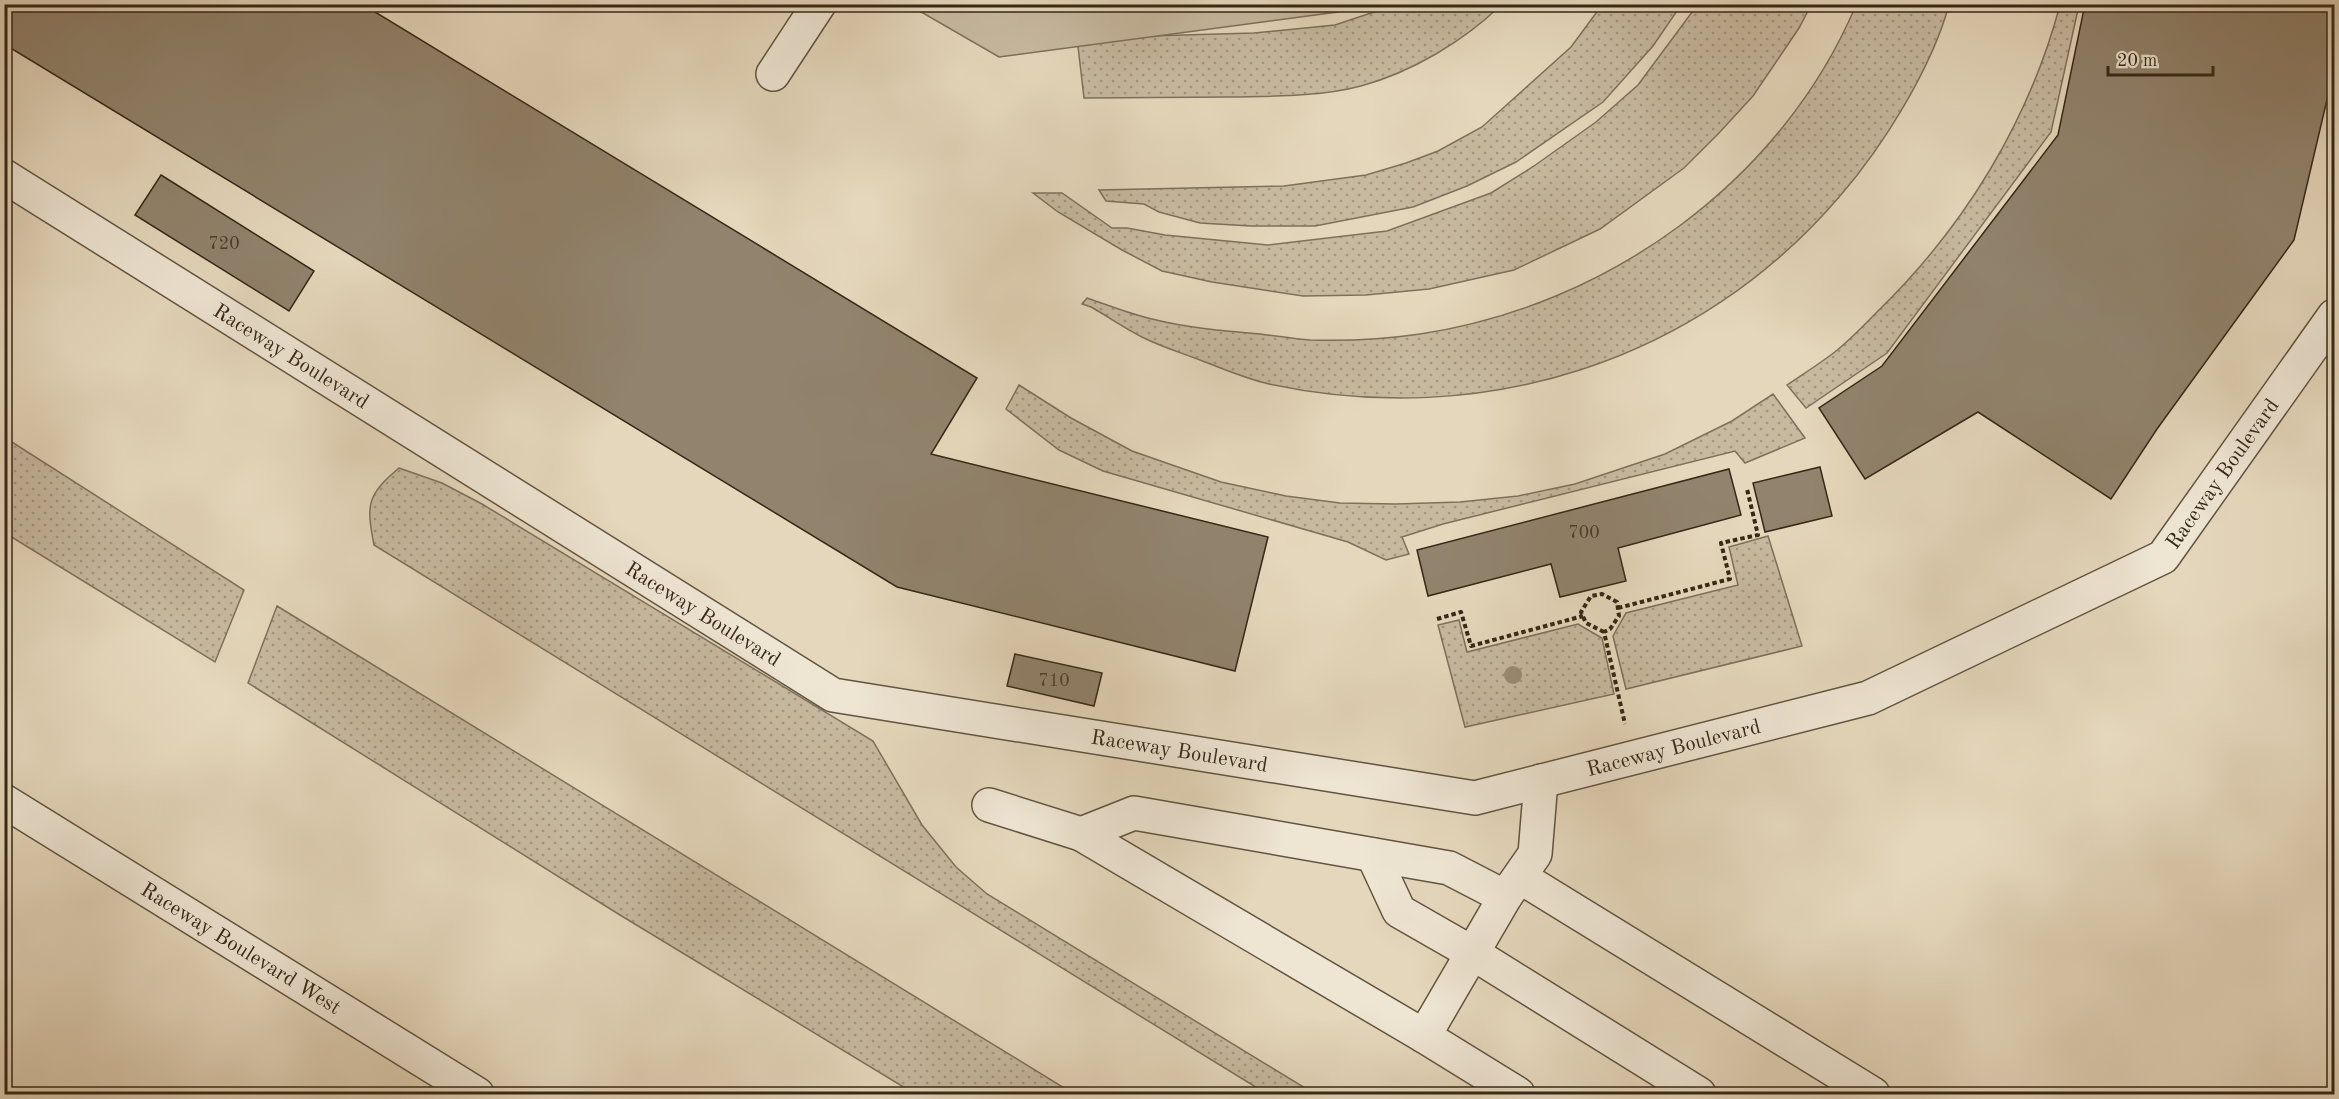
<svg xmlns="http://www.w3.org/2000/svg" width="2339" height="1099" font-family="'Old Standard TT',serif">
<defs>
<pattern id="grass-dots" width="8" height="8" patternUnits="userSpaceOnUse" patternTransform="scale(1.5)"><rect width="8" height="8" fill="#c7b9a0"/><path d="M2 2h.1M6 6h.1" fill="none" stroke="#a29681" stroke-width="1.8" stroke-linecap="round"/></pattern>
</defs>
<rect width="100%" height="100%" fill="#e5d7bc"/>
<filter id="stains"><feTurbulence type="fractalNoise" baseFrequency=".00333" numOctaves="4"/><feColorMatrix values="0 0 0 0 .2 0 0 0 0 .09 0 0 0 0 .02 0 0 0 .5 -.17"/></filter>
<radialGradient id="worn" r=".72"><stop offset=".6" stop-color="#630" stop-opacity="0"/><stop offset="1" stop-color="#630" stop-opacity=".3"/></radialGradient>
<!-- grass -->
<path fill="url(#grass-dots)" stroke="#7e705c" stroke-width="1.5" d="M 1698,4 L 1811,5 L 1799,28 L 1753,96 L 1719,133 L 1684,168 L 1600,229 L 1514,270 L 1429,289 L 1366,295 L 1303,296 L 1212,282 L 1162,271 L 1122,250 L 1058,212 L 1033,193 L 1062,193 L 1112,228 L 1127,228 L 1165,235 L 1268,245 L 1387,231 L 1491,193 L 1534,166 L 1596,122 L 1638,85 Z
M 1395,5 L 1501,5 C 1464,41 1412,72 1361,86 C 1319,97 1273,96 1230,97 C 1181,97 1133,98 1084,98 L 1077,38 L 1254,33 L 1335,25 Z
M 1602,5 L 1681,5 L 1653,46 L 1603,102 L 1516,162 L 1467,186 L 1413,207 L 1315,226 L 1251,226 L 1200,223 L 1159,212 L 1144,204 L 1106,201 L 1099,190 L 1284,186 L 1366,175 L 1406,163 L 1438,151 L 1482,127 L 1571,47 Z
M 1856,5 L 1949,5 C 1931,69 1884,145 1840,196 C 1698,362 1483,430 1269,384 C 1247,379 1226,370 1205,362 C 1185,354 1165,348 1146,339 C 1127,330 1109,317 1091,307 L 1082,304 L 1087,298 C 1108,305 1130,314 1152,319 C 1188,328 1224,331 1260,334 C 1277,336 1294,339 1310,340 C 1344,341 1386,339 1420,334 C 1608,306 1782,181 1856,5 Z
M 2060,5 L 2079,5 L 2051,132 L 1887,353 L 1806,408 L 1787,385 C 1803,374 1821,363 1836,351 C 1851,339 1865,324 1879,310 C 1965,226 2029,121 2060,5 Z
M 1019,385 L 1071,418 L 1132,451 L 1221,482 L 1286,496 L 1340,503 L 1396,504 L 1460,502 L 1518,496 L 1575,484 L 1665,454 L 1732,421 L 1773,394 L 1805,438 L 1745,463 L 1735,451 L 1443,524 L 1402,537 L 1409,554 L 1386,560 L 1348,542 L 1103,471 L 1059,450 L 1006,409 Z
M 4,437 L 244,590 L 215,662 L 5,533 Z
M 399,468 L 442,483 L 482,504 L 873,741 L 922,825 L 956,867 L 987,894 L 1315,1094 L 1267,1094 L 374,545 C 366,504 367,495 399,468 Z
M 1768,536 L 1802,646 L 1626,689 L 1613,636 L 1626,613 L 1738,585 L 1729,547 Z
M 277,606 L 1074,1094 L 915,1094 L 620,915 L 248,683 Z
M 1459,620 L 1467,652 L 1578,624 L 1602,638 L 1614,694 L 1465,727 L 1438,625 Z"/>
<!-- pitch -->
<path fill="#c7b9a0" stroke="#7e705c" stroke-width="1.5" d="M 909,5 L 1357,5 L 1338,12 L 999,57 Z"/>
<!-- building -->
<path fill="#91836d" stroke="#352817" stroke-width="1.5" d="M 4,4 L 362,4 L 977,378 L 931,454 L 1268,537 L 1235,671 L 897,587 L 4,44 Z
M 2085,4 L 2334,4 L 2334,70 L 2294,240 L 2157,429 L 2111,499 L 1978,412 L 1865,479 L 1819,408 L 1882,366 L 2058,135 Z
M 161,175 L 314,271 L 289,311 L 135,215 Z
M 1820,467 L 1832,516 L 1765,532 L 1753,483 Z
M 1729,469 L 1741,515 L 1618,548 L 1626,581 L 1560,597 L 1551,564 L 1428,596 L 1417,550 Z
M 1015,654 L 1102,673 L 1094,706 L 1007,686 Z"/>
<g fill="none" stroke-linecap="round" stroke-linejoin="round">
<defs>
<g id="minor">
<path d="M 773,74 L 819,4"/>
<path id="s1" d="M 4,176 L 833,695 L 1475,798 L 1868,698 L 2163,557 L 2334,316"/>
<path id="s2" d="M 4,801 L 477,1094"/>
<path d="M 989,805 L 1081,834 L 1134,813 L 1449,868 L 1505,897"/>
<path d="M 1081,834 L 1424,1036 L 1518,1094"/>
<path d="M 1373,855 L 1399,911 L 1474,954 L 1699,1094"/>
<path d="M 1520,877 L 1873,1094"/>
<path d="M 1424,1036 L 1505,897 L 1535,854 L 1541,781"/>
</g>
</defs>
<!-- minor casing -->
<use href="#minor" stroke="#615440" stroke-width="36"/>
<!-- path -->
<path stroke="#352817" stroke-width="4" stroke-dasharray="4.5 3" stroke-linecap="butt" d="M 1618,608 L 1730,579 L 1721,543 L 1758,535 L 1747,489
M 1437,619 L 1461,612 L 1471,646 L 1583,616
M 1604,632 L 1586,623 L 1581,612 L 1591,596 L 1602,594 L 1617,602 L 1619,616 L 1610,629 L 1604,632 L 1625,724"/>
<!-- minor -->
<use href="#minor" stroke="#eee5d3" stroke-width="33"/>
</g>
<!-- trees -->
<circle fill="#998b74" cx="1513" cy="675" r="9"/>
<g text-anchor="middle" stroke-width="4.5" stroke-linejoin="round" paint-order="stroke">
<!-- number labels -->
<g font-size="18" fill="#4c3f2c">
<text x="224" y="249">720</text>
<text x="1584" y="538">700</text>
<text x="1054" y="686">710</text>
</g>
<!-- street labels -->
<g font-size="21" fill="#352817" stroke="#eee5d3">
<text dy="7" stroke="none"><textPath href="#s1" startOffset="339">Raceway Boulevard</textPath></text>
<text dy="7" stroke="none"><textPath href="#s1" startOffset="2463">Raceway Boulevard</textPath></text>
<text dy="7" stroke="none"><textPath href="#s1" startOffset="825">Raceway Boulevard</textPath></text>
<text dy="7" stroke="none"><textPath href="#s1" startOffset="1833">Raceway Boulevard</textPath></text>
<text dy="7" stroke="none"><textPath href="#s1" startOffset="1329">Raceway Boulevard</textPath></text>
<text dy="7" stroke="none"><textPath href="#s2" startOffset="279">Raceway Boulevard West</textPath></text>
</g>
</g>
<!-- margin -->
<rect width="2339" height="1099" fill="none" stroke="#e5d7bc" stroke-width="24"/>
<rect x="6" y="6" width="2327" height="1087" fill="none" stroke="#352817" stroke-width="3"/>
<rect x="12" y="12" width="2315" height="1075" fill="none" stroke="#352817" stroke-width="1.5"/>
<!-- scale -->
<path d="M2108 66v9h105v-9" fill="none" stroke="#352817" stroke-width="3"/>
<text x="2117" y="66" font-size="18" fill="#352817" stroke="#eee5d3" stroke-width="4.5" paint-order="stroke">20 m</text>
<rect width="100%" height="100%" filter="url(#stains)"/>
<rect width="100%" height="100%" fill="url(#worn)"/>
</svg>
